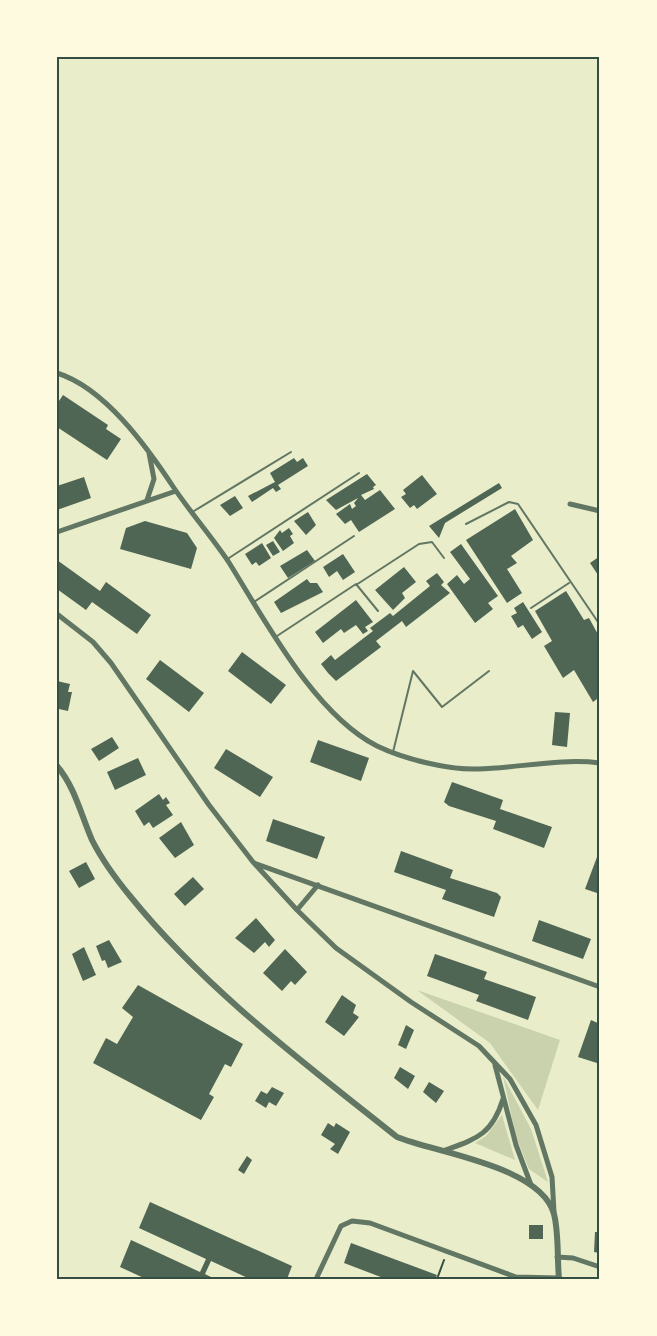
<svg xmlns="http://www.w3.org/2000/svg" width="657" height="1336" font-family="Commissioner,sans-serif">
<rect width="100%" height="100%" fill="#e9edc9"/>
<!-- green -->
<path fill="#cad2ad" d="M 417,990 L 560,1040 L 538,1110 L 490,1043 Z
M 503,1076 L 531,1129 L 548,1182 L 529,1169 L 516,1137 Z
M 502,1115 L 515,1160 L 475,1143 L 486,1136 Z"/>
<!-- building -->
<path fill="#4f6655" d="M 63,395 L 108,425 L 106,429 L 121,439 L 107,460 L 57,427 L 57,404 Z
M 294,458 L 297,462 L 303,458 L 308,466 L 278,485 L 281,489 L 276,492 L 273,488 L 252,502 L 248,496 L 275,482 L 270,473 Z
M 367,474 L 376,485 L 373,487 L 374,489 L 361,495 L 365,500 L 380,490 L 395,509 L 359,532 L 351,520 L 345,524 L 336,514 L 350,504 L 352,509 L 356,506 L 354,503 L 358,498 L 336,510 L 326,500 Z
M 422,475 L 437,494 L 417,509 L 414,505 L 410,508 L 401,497 L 406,494 L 403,490 Z
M 84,477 L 91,498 L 57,510 L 57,486 Z
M 499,483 L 502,488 L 445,523 L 439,538 L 429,526 Z
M 235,496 L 243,508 L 230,516 L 220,505 Z
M 515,509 L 533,540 L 511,556 L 517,563 L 507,569 L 522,593 L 507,603 L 466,540 Z
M 308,512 L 316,525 L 306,535 L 294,521 Z
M 145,521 L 187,533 L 197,548 L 191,569 L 120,549 L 126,528 Z
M 289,528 L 293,534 L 290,536 L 294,543 L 283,551 L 274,538 L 280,530 L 282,533 Z
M 273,541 L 280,552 L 273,556 L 266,545 Z
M 262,543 L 271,558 L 259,566 L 256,562 L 252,565 L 245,554 Z
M 461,544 L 498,596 L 488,603 L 493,609 L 475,623 L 447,584 L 457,575 L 464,584 L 470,579 L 450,552 Z
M 307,550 L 315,561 L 288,578 L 280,566 Z
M 343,554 L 355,572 L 343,580 L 337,571 L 329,577 L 323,567 Z
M 600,556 L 600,578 L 590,563 Z
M 57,560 L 100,591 L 106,582 L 151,615 L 137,634 L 92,602 L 86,610 L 57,589 Z
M 404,567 L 416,582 L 402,593 L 405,598 L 393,610 L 375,590 Z
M 437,573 L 444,582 L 441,585 L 450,593 L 406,627 L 402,621 L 376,641 L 381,647 L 336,681 L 328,673 L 321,664 L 331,655 L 335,660 L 373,631 L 370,628 L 390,613 L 393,616 L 430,586 L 426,581 Z
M 307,579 L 310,583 L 317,583 L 323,592 L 281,613 L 274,602 Z
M 566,591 L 584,620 L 589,618 L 600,638 L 600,706 L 597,699 L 593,702 L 574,670 L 563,678 L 544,646 L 552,641 L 535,611 Z
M 356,600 L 373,622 L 365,627 L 368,631 L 363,634 L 356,625 L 344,633 L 341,629 L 323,643 L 315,632 Z
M 523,602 L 542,632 L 532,639 L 523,625 L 518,628 L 511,616 L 517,613 L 514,608 Z
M 242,652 L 286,685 L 271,704 L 228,671 Z
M 160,660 L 204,693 L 189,712 L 146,679 Z
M 57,681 L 70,684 L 68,692 L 72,692 L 68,711 L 59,709 L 57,705 Z
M 555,712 L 570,713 L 567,747 L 552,745 Z
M 112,737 L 119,748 L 99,761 L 91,749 Z
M 318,740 L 369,758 L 361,781 L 310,762 Z
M 226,749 L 273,777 L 260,797 L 214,768 Z
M 138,758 L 146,775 L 115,790 L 107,772 Z
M 452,782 L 503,800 L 500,809 L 552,827 L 544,848 L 493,829 L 496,821 L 449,806 L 444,802 Z
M 159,794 L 163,800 L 166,797 L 170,803 L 166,805 L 173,815 L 153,828 L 149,822 L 144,826 L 135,811 Z
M 273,819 L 325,837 L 317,859 L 266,841 Z
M 181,822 L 194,845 L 175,858 L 159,838 Z
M 600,849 L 600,894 L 585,889 Z
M 401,851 L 453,870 L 450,878 L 497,893 L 501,897 L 494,917 L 442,899 L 446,890 L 394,872 Z
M 86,862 L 95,879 L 79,888 L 69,871 Z
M 193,877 L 204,889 L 185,906 L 174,894 Z
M 256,918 L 275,940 L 269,947 L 265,942 L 254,953 L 235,938 Z
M 539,920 L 591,939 L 583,959 L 532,941 Z
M 109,940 L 122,962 L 108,968 L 105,960 L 102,961 L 96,946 Z
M 84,947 L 96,975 L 83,981 L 72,954 Z
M 285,949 L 307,972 L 295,985 L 291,981 L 282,991 L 263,973 Z
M 435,954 L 487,972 L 484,979 L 536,997 L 528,1020 L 476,1001 L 479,995 L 427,976 Z
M 138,985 L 243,1044 L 231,1067 L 225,1064 L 209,1094 L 214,1097 L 201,1120 L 93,1063 L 106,1038 L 117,1044 L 133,1017 L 122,1008 Z
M 342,995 L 356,1005 L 353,1013 L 359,1017 L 344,1036 L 325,1022 Z
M 591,1020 L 600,1024 L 600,1064 L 578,1057 Z
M 406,1025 L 414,1030 L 406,1049 L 398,1045 Z
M 400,1067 L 415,1076 L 408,1089 L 394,1078 Z
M 429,1082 L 444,1091 L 436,1103 L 423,1092 Z
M 272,1087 L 284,1093 L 276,1106 L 269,1102 L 266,1108 L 255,1101 L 261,1091 L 267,1094 Z
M 328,1123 L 334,1127 L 336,1123 L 350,1132 L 338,1154 L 330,1149 L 335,1144 L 321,1135 Z
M 247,1156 L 252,1160 L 244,1174 L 238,1170 Z
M 150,1202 L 292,1266 L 287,1279 L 250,1279 L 211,1261 L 205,1274 L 215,1279 L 146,1279 L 120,1267 L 131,1240 L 200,1272 L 206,1259 L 139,1228 Z
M 529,1225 L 543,1225 L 543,1239 L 529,1239 Z
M 595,1232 L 600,1232 L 600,1253 L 594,1252 Z
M 351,1243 L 437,1275 L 435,1279 L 386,1279 L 344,1263 Z"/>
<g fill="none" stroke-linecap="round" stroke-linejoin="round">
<!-- path -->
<path stroke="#344e41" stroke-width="2" d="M 437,1279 L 444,1260"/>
<!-- service -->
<path stroke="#617663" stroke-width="2" d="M 194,511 L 291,452
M 466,524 L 509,502 L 518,504 L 600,625
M 229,558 L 359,473
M 356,585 L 419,544 L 432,542 L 444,558
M 254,602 L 354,536
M 531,608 L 569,583
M 277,636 L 356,584 L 378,611
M 393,752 L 413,671 L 442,707 L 489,671"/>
<!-- minor -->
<path stroke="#617663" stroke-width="5" d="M 57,373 C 105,388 147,447 174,488 C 191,513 211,536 228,561 C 265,620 314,714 377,746 C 404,759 448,770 478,769 C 518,768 560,758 600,763
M 147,500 L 154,479 L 149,453
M 570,504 L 600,511
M 57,532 L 176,491
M 57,614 L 93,642 L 111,663 L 209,805 L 253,862 L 297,910 L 336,948 L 411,1002 L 479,1046 L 510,1079 L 536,1125 L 552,1177 L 554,1212
M 254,863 L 600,987
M 297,910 L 318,885
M 495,1065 L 516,1145 L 531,1185
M 443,1151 C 476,1139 492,1135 503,1099
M 557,1257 L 573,1258 L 600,1267
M 317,1277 L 341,1226 L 352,1221 L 370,1223 L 516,1277 L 559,1278"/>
<!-- tertiary -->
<path stroke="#617663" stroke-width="6" d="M 57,766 C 75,787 81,815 92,840 C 102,860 116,879 130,896 C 206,990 303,1062 397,1137 C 436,1153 541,1166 554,1214 C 559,1234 557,1258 559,1279"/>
</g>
<!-- border -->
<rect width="657" height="1336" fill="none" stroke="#fefae0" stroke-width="117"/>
<rect x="58" y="58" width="540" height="1220" fill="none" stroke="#344e41" stroke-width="2"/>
</svg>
